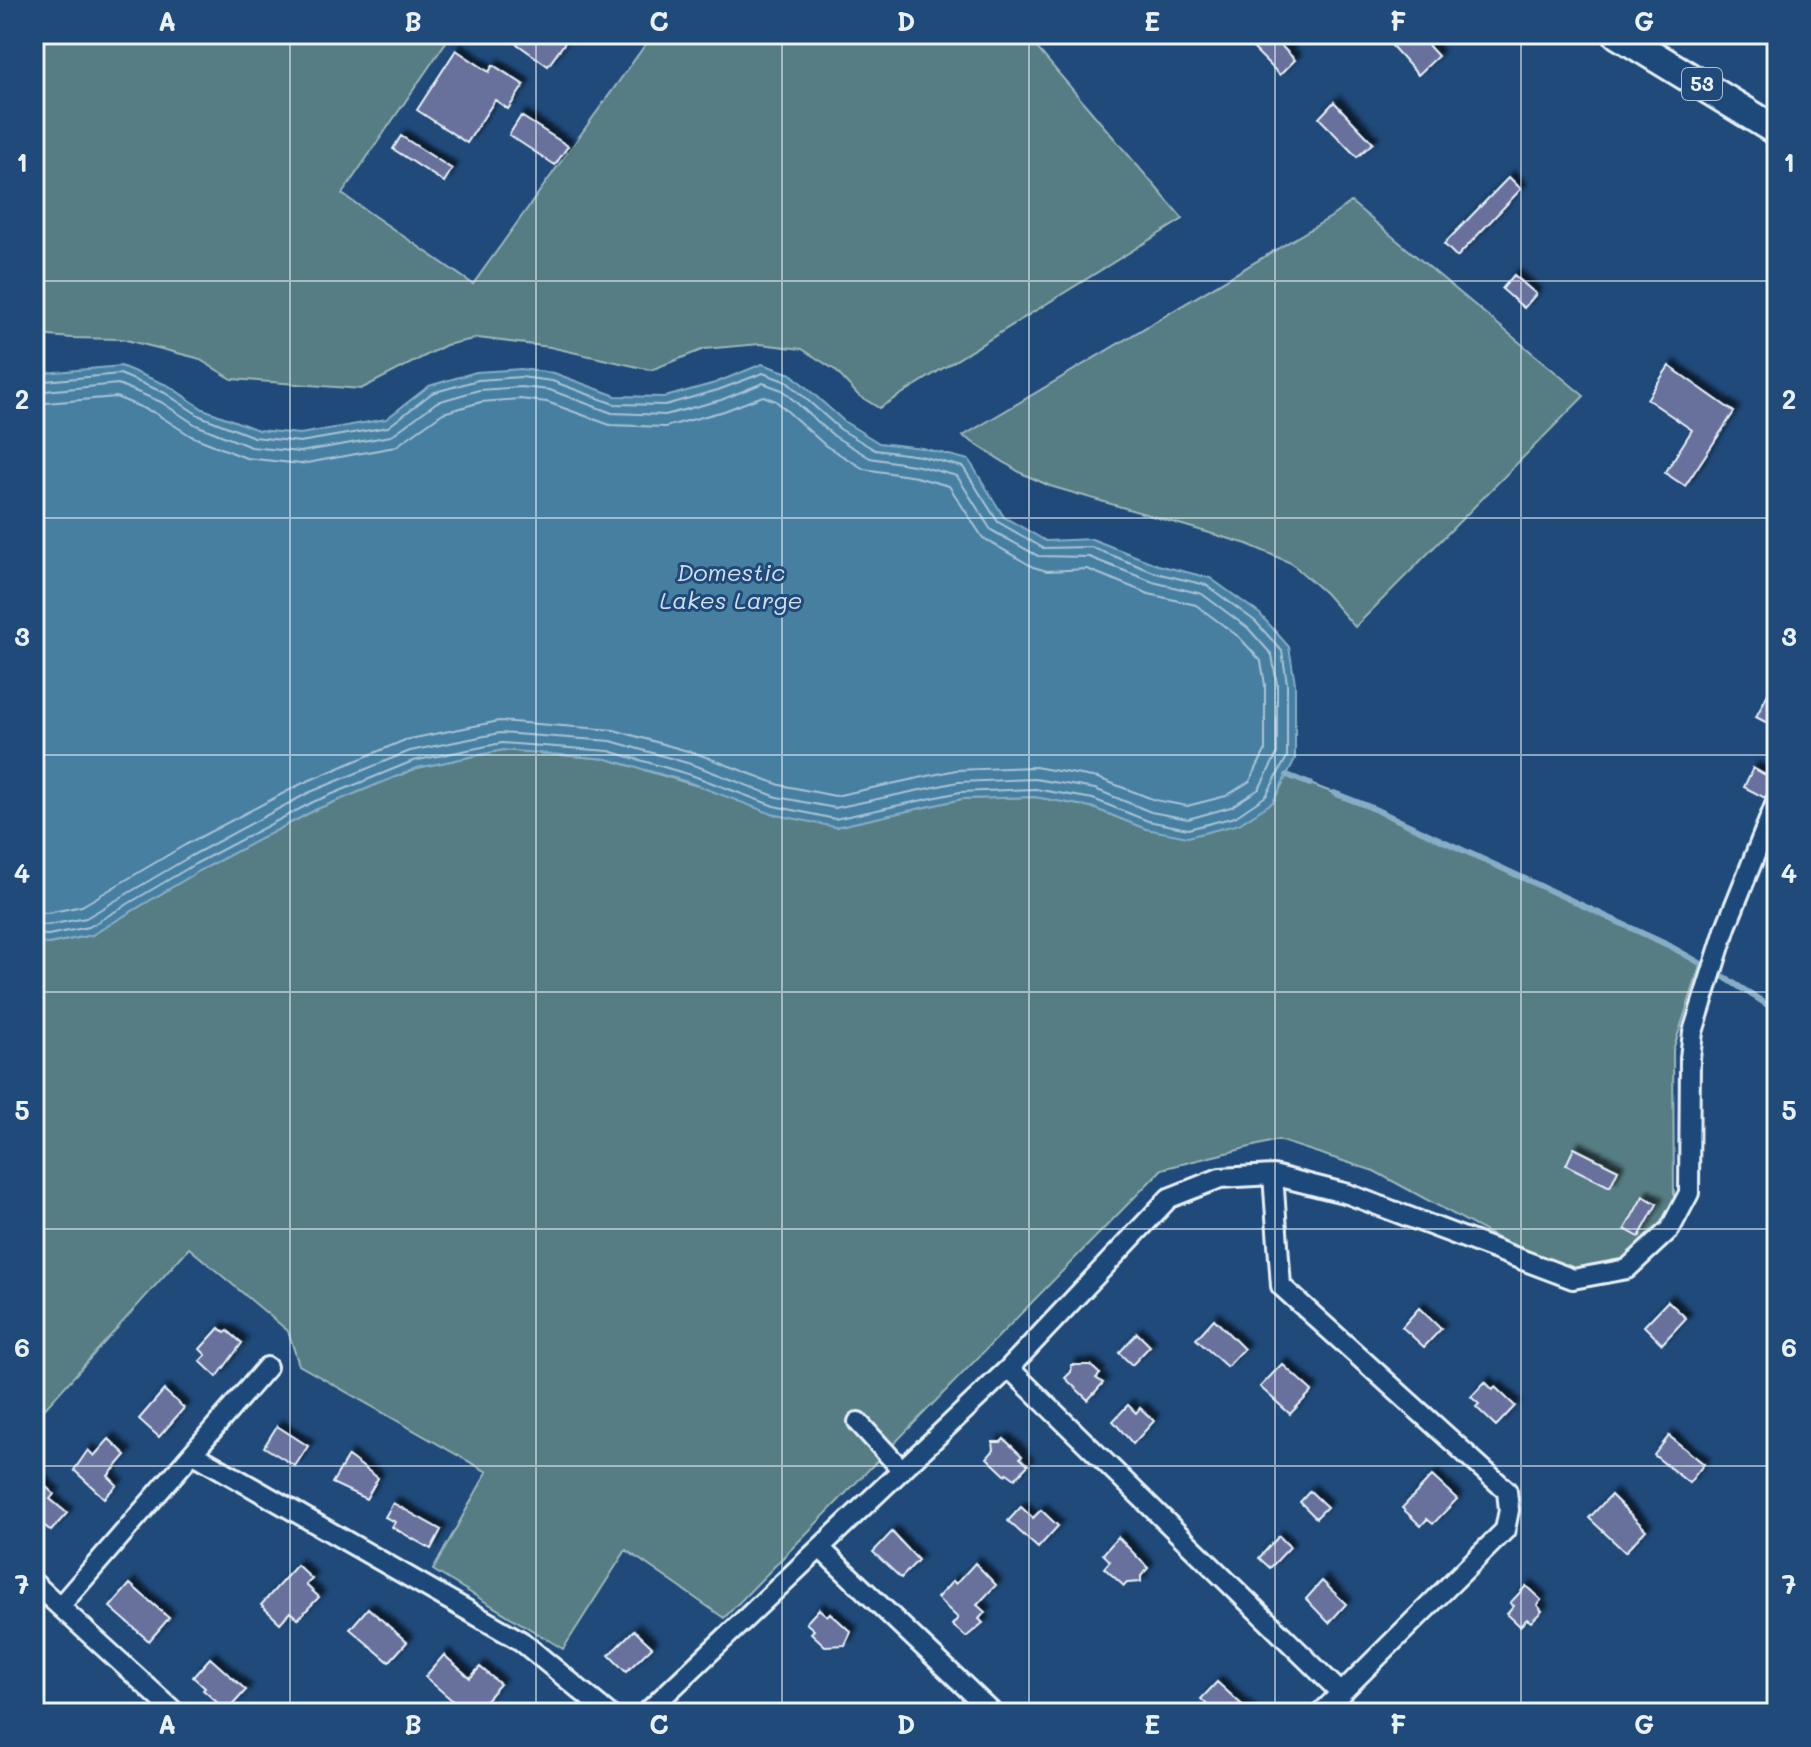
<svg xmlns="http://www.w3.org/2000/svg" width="1811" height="1747" font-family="Mali,sans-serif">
<defs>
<filter id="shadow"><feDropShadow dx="5.5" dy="-5.5" stdDeviation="2" flood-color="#0009"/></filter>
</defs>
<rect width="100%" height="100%" fill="#1f4a7a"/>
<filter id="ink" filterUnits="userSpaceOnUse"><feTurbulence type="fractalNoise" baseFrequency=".0125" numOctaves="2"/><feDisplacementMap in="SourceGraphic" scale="16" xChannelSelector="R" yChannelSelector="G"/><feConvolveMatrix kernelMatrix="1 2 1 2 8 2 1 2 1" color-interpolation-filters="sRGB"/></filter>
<g filter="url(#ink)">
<!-- green -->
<path fill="#547d83" stroke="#9eb7be" stroke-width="2" d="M 34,34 L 440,34 L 448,39 L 342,194 L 473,284 L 653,34 L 1049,34 L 1037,48 L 1183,219 L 879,408 L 858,395 L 835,370 L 802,349 L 760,344 L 704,349 L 651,370 L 550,347 L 478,338 L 446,345 L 361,389 L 232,379 L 197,358 L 122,339 L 72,338 L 49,336 L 34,330 Z
M 1351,202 L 1584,396 L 1355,627 L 1325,593 L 1291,563 L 1247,544 L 1050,486 L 1021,473 L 963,436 L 1331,217 Z
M 503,750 L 607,759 L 835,827 L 962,799 L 1035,797 L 1091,807 L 1146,829 L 1273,802 L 1287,775 L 1370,807 L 1670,946 L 1701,964 L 1673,1050 L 1674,1199 L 1670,1229 L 1627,1269 L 1573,1279 L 1374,1171 L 1278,1140 L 1162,1169 L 724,1618 L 626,1550 L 563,1649 L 433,1570 L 487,1472 L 299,1365 L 288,1331 L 189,1248 L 34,1421 L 34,942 L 49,944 L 92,935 L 199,871 L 317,809 L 417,768 Z"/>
<!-- water -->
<path fill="#477fa1" stroke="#87adc4" stroke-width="2" d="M 762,364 L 791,374 L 845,422 L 879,443 L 922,448 L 969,460 L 1004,517 L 1046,541 L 1092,539 L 1158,565 L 1210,578 L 1260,614 L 1289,647 L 1295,683 L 1295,759 L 1273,802 L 1239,824 L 1188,837 L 1146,829 L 1091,807 L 1035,797 L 962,799 L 835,827 L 772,814 L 688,782 L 607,759 L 503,750 L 417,768 L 317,809 L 199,871 L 92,935 L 48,944 L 34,942 L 34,374 L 121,366 L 169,386 L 203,409 L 258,430 L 300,434 L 386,419 L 429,386 L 476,372 L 521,369 L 554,373 L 616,396 L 665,397 L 715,383 Z"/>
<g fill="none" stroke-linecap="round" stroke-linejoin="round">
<!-- shore -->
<path stroke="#a8c3d5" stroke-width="2" d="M 34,382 L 120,374 L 165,393 L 200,416 L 254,437 L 300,442 L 388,427 L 432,393 L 478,380 L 521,377 L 552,381 L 614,404 L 665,405 L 718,390 L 763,373 L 787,382 L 840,429 L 875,450 L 920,456 L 963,467 L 998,522 L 1043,548 L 1091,547 L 1156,573 L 1206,585 L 1255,621 L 1282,651 L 1287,683 L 1287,757 L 1266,796 L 1235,817 L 1188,829 L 1148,821 L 1093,799 L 1035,789 L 960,792 L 835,819 L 774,806 L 691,775 L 609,751 L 502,743 L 413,761 L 313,802 L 195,864 L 89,927 L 48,935 L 34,934
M 34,392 L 118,384 L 161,402 L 196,425 L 251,447 L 300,452 L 391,436 L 437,402 L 479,390 L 521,387 L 550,390 L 612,413 L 665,415 L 721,400 L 763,383 L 782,390 L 834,436 L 870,458 L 919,466 L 957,476 L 991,530 L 1038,556 L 1089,557 L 1153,582 L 1202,594 L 1248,628 L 1272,655 L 1277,684 L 1277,754 L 1259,789 L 1231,807 L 1188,819 L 1151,812 L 1095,789 L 1035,779 L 958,782 L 835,808 L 777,797 L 694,765 L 611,741 L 500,733 L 410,751 L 308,793 L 191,856 L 86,918 L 48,925 L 34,924
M 34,404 L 116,397 L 155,413 L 191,436 L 246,458 L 301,464 L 395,447 L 443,413 L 481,402 L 520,399 L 547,402 L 610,425 L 665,427 L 724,411 L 763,396 L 776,401 L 826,446 L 864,469 L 916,477 L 949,486 L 983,538 L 1033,567 L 1047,571 L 1087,569 L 1149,594 L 1196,605 L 1239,637 L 1261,661 L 1265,685 L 1265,751 L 1250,781 L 1226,796 L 1187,806 L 1155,800 L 1098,778 L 1035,767 L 956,770 L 835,796 L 780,785 L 698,754 L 614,730 L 499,721 L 405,740 L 303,783 L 185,845 L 82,906 L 48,913 L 34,912"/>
<!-- stream -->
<path stroke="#87adc4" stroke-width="6" d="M 1287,775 L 1310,784
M 1334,793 L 1370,807 L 1670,946 L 1707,967
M 1721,975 L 1777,1011"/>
</g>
<!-- building -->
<path fill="#67719b" stroke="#e8f1f8" stroke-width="2" filter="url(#shadow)" d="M 503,34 L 571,34 L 548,66 Z
M 1239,34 L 1270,34 L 1295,60 L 1280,75 Z
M 1405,34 L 1418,34 L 1438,56 L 1418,75 L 1392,46 Z
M 456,50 L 489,72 L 493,65 L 524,85 L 508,109 L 495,100 L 467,143 L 417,110 Z
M 1334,102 L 1373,143 L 1357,157 L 1319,118 Z
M 521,116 L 568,146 L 555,165 L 509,135 Z
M 401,136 L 452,169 L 444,182 L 393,149 Z
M 1509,177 L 1521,189 L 1457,257 L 1444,244 Z
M 1514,275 L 1536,294 L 1524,308 L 1502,289 Z
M 1669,366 L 1734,412 L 1685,486 L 1665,473 L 1692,430 L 1647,399 Z
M 1777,676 L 1777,728 L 1756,717 Z
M 1753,768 L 1774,780 L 1765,798 L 1744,787 Z
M 1574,1148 L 1618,1170 L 1610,1187 L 1566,1165 Z
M 1643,1196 L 1657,1204 L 1639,1237 L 1625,1229 Z
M 1668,1301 L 1686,1318 L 1662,1344 L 1644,1326 Z
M 1419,1308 L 1441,1329 L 1424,1347 L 1402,1327 Z
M 1214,1319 L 1244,1349 L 1227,1367 L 1196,1339 Z
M 219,1328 L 225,1333 L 228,1331 L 242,1343 L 217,1377 L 200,1361 L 206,1355 L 200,1349 Z
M 1137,1333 L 1150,1346 L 1132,1365 L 1119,1353 Z
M 1282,1364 L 1312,1391 L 1290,1414 L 1260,1387 Z
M 1071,1365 L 1090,1365 L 1100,1374 L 1096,1378 L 1103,1383 L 1088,1400 L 1065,1378 L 1071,1372 Z
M 1485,1382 L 1493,1390 L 1495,1387 L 1515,1406 L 1496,1426 L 1476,1407 L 1479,1404 L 1471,1397 Z
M 164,1390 L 184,1408 L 159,1437 L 139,1419 Z
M 1128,1405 L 1136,1413 L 1140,1408 L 1154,1421 L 1133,1444 L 1113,1421 Z
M 277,1426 L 308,1446 L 295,1466 L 264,1447 Z
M 1669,1436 L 1704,1464 L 1689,1483 L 1654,1455 Z
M 109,1439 L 126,1455 L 108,1476 L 117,1485 L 104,1498 L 74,1470 L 88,1450 L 94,1456 Z
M 1004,1439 L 1022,1456 L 1020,1458 L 1028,1465 L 1015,1479 L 1007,1473 L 1005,1475 L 987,1458 L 994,1450 L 993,1442 L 1001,1442 Z
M 348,1456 L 378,1478 L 366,1499 L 332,1483 Z
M 34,1476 L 54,1494 L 50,1499 L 67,1513 L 51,1531 L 34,1517 Z
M 1432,1476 L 1457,1499 L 1433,1524 L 1427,1519 L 1421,1526 L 1402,1508 Z
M 1310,1491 L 1327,1507 L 1316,1518 L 1300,1502 Z
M 1611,1495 L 1646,1530 L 1625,1552 L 1589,1518 Z
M 393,1503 L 441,1530 L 431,1549 L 392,1527 L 395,1522 L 385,1517 Z
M 1021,1507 L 1033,1518 L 1041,1510 L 1058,1526 L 1038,1548 L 1008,1521 Z
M 892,1532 L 918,1560 L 901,1578 L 873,1552 Z
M 1279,1536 L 1290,1547 L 1270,1568 L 1259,1558 Z
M 1118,1537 L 1148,1568 L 1141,1576 L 1141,1582 L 1127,1583 L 1124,1586 L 1104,1568 L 1110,1561 L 1103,1554 Z
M 975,1563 L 996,1585 L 977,1605 L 985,1612 L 979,1619 L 983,1623 L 966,1637 L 952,1625 L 958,1618 L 937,1598 L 953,1581 L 956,1584 Z
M 297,1565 L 312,1579 L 306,1585 L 319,1597 L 298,1619 L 290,1612 L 280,1623 L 261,1605 Z
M 1322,1581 L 1346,1604 L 1329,1623 L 1306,1599 Z
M 130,1584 L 169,1618 L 149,1641 L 110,1607 Z
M 1526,1586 L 1541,1600 L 1537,1605 L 1542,1611 L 1531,1622 L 1527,1619 L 1520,1626 L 1507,1614 L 1514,1606 L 1510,1603 Z
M 368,1608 L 407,1642 L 389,1662 L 350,1629 Z
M 819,1609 L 827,1616 L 830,1613 L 851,1632 L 845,1645 L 825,1646 L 811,1633 L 814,1630 L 806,1623 Z
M 634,1630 L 652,1647 L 626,1672 L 609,1655 Z
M 444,1655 L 470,1678 L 480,1667 L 500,1684 L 474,1713 L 467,1713 L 425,1677 Z
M 210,1658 L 246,1690 L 227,1711 L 203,1690 L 205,1688 L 193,1677 Z
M 1217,1682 L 1251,1713 L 1216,1713 L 1201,1699 Z"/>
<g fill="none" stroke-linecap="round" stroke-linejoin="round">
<defs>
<path id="minor" d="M 1273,1175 L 1281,1286 L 1507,1491 L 1509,1510 L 1505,1530 L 1321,1713
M 1009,1368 L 1340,1692
M 858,1422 L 902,1470
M 194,1454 L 521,1641 L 608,1713
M 820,1548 L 993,1713
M 34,1583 L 176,1713
M 61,1605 L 267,1367
M 646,1713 L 1009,1368 L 1169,1198 L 1220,1178 L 1273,1175 L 1348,1194 L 1573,1279 L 1627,1269 L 1670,1229 L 1689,1193 L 1690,1058 L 1693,1032 L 1726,927 L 1777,800"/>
<path id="primary" d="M 1618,34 L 1777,131"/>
</defs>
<!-- minor casing -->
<use href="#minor" stroke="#e8f1f8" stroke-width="24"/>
<!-- primary casing -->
<use href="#primary" stroke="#e8f1f8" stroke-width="34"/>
<!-- minor -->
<use href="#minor" stroke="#1f4a7a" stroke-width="18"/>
<!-- primary -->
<use href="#primary" stroke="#1f4a7a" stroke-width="28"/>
</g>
</g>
<!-- grid -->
<path fill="none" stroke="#e8f1f8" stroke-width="2" stroke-opacity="0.55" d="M 290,34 L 290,1713M 536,34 L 536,1713M 782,34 L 782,1713M 1029,34 L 1029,1713M 1275,34 L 1275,1713M 1521,34 L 1521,1713M 34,281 L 1777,281M 34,518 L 1777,518M 34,755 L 1777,755M 34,992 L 1777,992M 34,1229 L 1777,1229M 34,1466 L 1777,1466"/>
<g text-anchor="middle" stroke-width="6" stroke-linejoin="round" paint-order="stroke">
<!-- shield labels -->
<rect fill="#1f4a7a" stroke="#acbfd2" stroke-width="2" x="1682" y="68" width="40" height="32" rx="6"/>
<g font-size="20" font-weight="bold" fill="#e8f1f8">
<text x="1702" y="91">53</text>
</g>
<!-- water labels -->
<g font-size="24" font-style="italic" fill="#d0e0eb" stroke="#1f4a7a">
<text x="731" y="581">Domestic<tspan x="731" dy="28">Lakes Large</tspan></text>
</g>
</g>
<!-- margin -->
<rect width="1811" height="1747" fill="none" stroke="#1f4a7a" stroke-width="88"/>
<rect x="44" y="44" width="1723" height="1659" fill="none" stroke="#e8f1f8" stroke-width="3"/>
<g font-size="26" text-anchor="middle" font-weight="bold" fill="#e8f1f8">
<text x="167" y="31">A</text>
<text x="413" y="31">B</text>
<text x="659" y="31">C</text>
<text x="906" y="31">D</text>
<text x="1152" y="31">E</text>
<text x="1398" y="31">F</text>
<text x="1644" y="31">G</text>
<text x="22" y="172">1</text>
<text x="1789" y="172">1</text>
<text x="22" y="409">2</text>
<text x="1789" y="409">2</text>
<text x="22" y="646">3</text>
<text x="1789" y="646">3</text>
<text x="22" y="883">4</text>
<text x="1789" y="883">4</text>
<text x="22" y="1120">5</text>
<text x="1789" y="1120">5</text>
<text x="22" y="1357">6</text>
<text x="1789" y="1357">6</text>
<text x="22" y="1594">7</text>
<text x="1789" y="1594">7</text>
<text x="167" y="1734">A</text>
<text x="413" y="1734">B</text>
<text x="659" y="1734">C</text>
<text x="906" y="1734">D</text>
<text x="1152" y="1734">E</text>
<text x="1398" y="1734">F</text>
<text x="1644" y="1734">G</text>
</g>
</svg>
